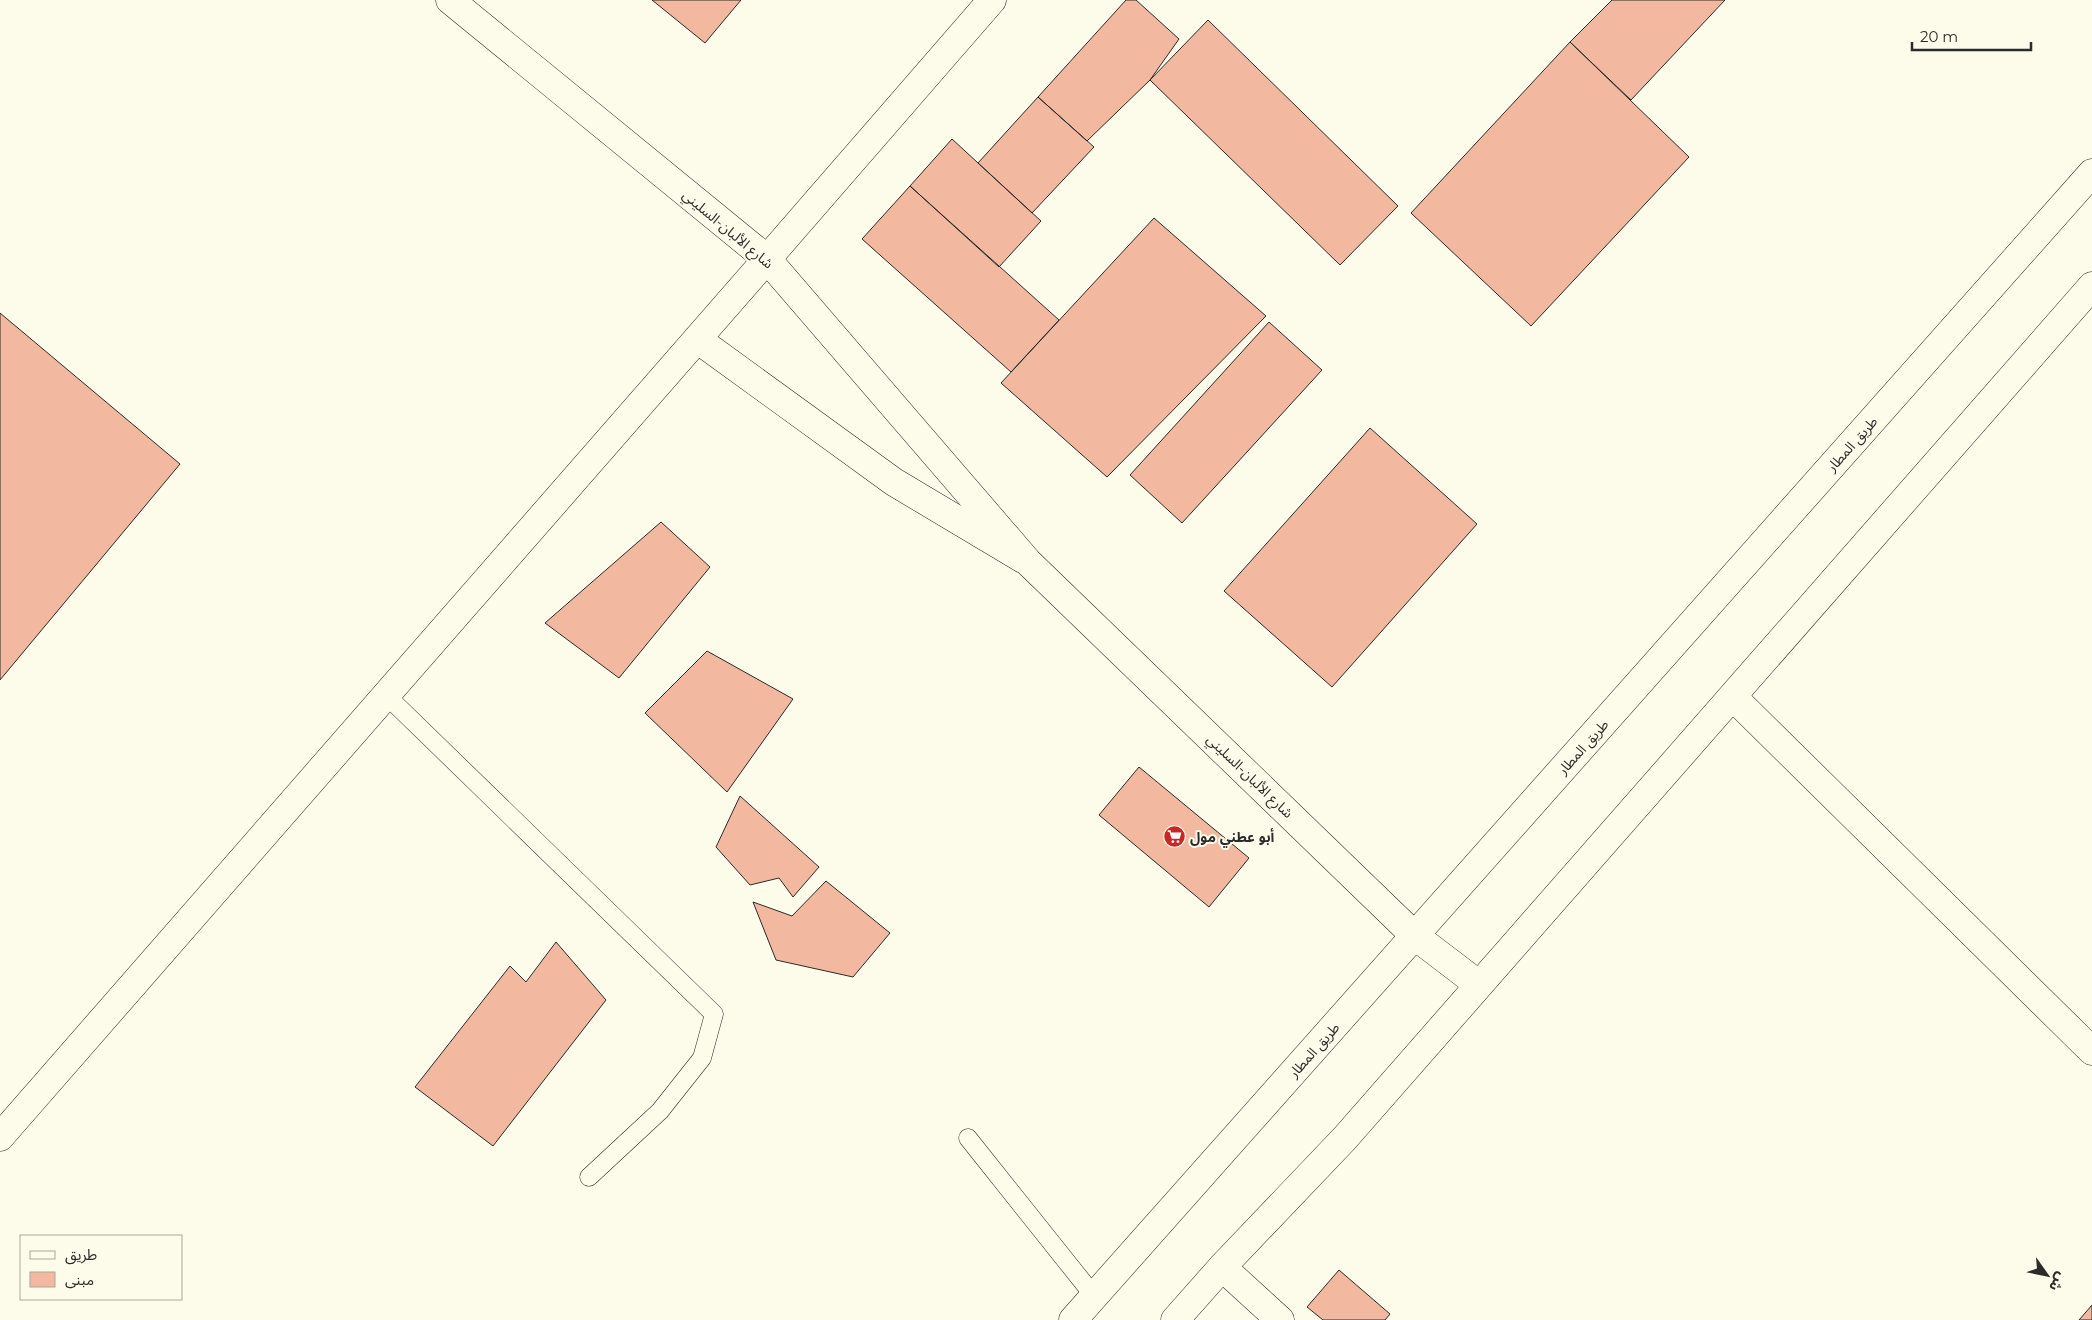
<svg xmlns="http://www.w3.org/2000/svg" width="2092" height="1320" font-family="Montserrat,'Noto Sans Arabic',sans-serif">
<rect width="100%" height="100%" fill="#fdfbea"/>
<!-- building -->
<path fill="#f2b8a0" stroke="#2b2b2b" d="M 652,0 L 741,0 L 705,43 Z
M 1126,0 L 1136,0 L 1179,39 L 1150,80 L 1087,141 L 1038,97 Z
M 1612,0 L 1725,0 L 1631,100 L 1570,42 Z
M 1208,20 L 1398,206 L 1340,265 L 1150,80 Z
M 1570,42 L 1689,157 L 1531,326 L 1411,213 Z
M 1038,97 L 1094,147 L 1032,213 L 978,163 Z
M 952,139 L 1041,221 L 999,267 L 910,186 Z
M 910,186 L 1059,320 L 1011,372 L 862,239 Z
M 1154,218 L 1266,316 L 1107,477 L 1001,383 Z
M 0,313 L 180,464 L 0,680 Z
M 1269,322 L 1322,370 L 1182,523 L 1130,475 Z
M 1370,428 L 1477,524 L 1332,687 L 1224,591 Z
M 661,522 L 710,567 L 619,678 L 545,623 Z
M 707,651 L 793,699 L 727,792 L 645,713 Z
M 1139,767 L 1249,858 L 1209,907 L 1099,815 Z
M 740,796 L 819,867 L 793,897 L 779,878 L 750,885 L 716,847 Z
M 826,881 L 890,933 L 853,977 L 776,960 L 753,902 L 792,916 Z
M 556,942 L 606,1000 L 493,1146 L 415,1087 L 510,966 L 526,982 Z
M 1339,1270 L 1390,1314 L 1385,1320 L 1323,1320 L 1307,1307 Z
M 2092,1305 L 2092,1320 L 2079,1320 Z"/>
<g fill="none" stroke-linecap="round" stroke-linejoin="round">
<defs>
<path id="lane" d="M 386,695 L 714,1014 L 702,1058 L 660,1111 L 589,1177
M 968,1138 L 1094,1296"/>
<path id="street" d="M 697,339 L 894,482 L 1023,559
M 1733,697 L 2092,1051
M 0,1137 L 767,259
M 1222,1267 L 1280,1320"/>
<path id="secondary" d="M 450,0 L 767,259 L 1028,562 L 1415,936 L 1478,984
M 767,259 L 992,0"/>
<path id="highway" d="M 1073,1320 L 2092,173
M 1175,1320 L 1222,1267 L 1345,1138 L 2092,286"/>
</defs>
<!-- lane casing -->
<use href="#lane" stroke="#2b2b2b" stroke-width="19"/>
<!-- street casing -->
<use href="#street" stroke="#2b2b2b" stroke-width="29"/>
<!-- secondary casing -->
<use href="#secondary" stroke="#2b2b2b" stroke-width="29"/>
<!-- highway casing -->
<use href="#highway" stroke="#2b2b2b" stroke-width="29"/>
<!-- lane -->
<use href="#lane" stroke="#fdfbea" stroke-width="18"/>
<!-- street -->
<use href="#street" stroke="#fdfbea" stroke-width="28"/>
<!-- secondary -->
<use href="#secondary" stroke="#fdfbea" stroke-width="28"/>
<!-- highway -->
<use href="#highway" stroke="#fdfbea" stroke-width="28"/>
</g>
<!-- icons -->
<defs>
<symbol id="supermarket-disc" viewBox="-11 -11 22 22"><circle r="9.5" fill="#c62828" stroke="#fdfbea"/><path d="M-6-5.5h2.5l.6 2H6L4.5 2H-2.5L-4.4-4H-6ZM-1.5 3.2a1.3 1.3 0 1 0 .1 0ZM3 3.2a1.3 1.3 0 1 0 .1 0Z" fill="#fff"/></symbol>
</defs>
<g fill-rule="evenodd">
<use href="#supermarket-disc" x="1162" y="824" width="25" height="25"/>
</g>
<g text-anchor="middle" stroke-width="4" stroke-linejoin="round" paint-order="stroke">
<!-- street labels -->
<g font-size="14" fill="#2b2b2b" stroke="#fdfbea">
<text transform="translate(728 229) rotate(40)" y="5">شارع الألبان-السليني</text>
<text transform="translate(1852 444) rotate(-48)" y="5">طريق المطار</text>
<text transform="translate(1583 747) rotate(-48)" y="5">طريق المطار</text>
<text transform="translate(1250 776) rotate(44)" y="5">شارع الألبان-السليني</text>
<text transform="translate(1314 1050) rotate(-48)" y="5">طريق المطار</text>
</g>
<!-- poi labels -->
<g font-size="14" font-weight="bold" fill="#2b2b2b" stroke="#fdfbea" text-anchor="start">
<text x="1190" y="842">أبو عطني مول</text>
</g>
</g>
<!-- legend -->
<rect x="20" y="1235" width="162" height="65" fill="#fdfbea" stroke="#a9a89e"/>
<rect x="30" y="1251" width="25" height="8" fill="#fdfbea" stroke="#a9a89e"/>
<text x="65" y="1260" font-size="15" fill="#2b2b2b">طريق</text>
<rect x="30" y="1272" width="25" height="15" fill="#f2b8a0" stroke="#a9a89e"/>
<text x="65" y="1285" font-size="15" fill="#2b2b2b">مبنى</text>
<!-- north arrow -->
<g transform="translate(2047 1275) rotate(123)" stroke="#fdfbea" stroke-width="4" paint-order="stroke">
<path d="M0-4L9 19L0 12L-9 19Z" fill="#2b2b2b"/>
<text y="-8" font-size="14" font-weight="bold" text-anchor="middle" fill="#2b2b2b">ش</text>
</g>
<!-- scale -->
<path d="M1912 42v8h119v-8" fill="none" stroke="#2b2b2b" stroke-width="2.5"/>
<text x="1920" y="42" font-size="15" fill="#2b2b2b" stroke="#fdfbea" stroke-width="4" paint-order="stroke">20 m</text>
</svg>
